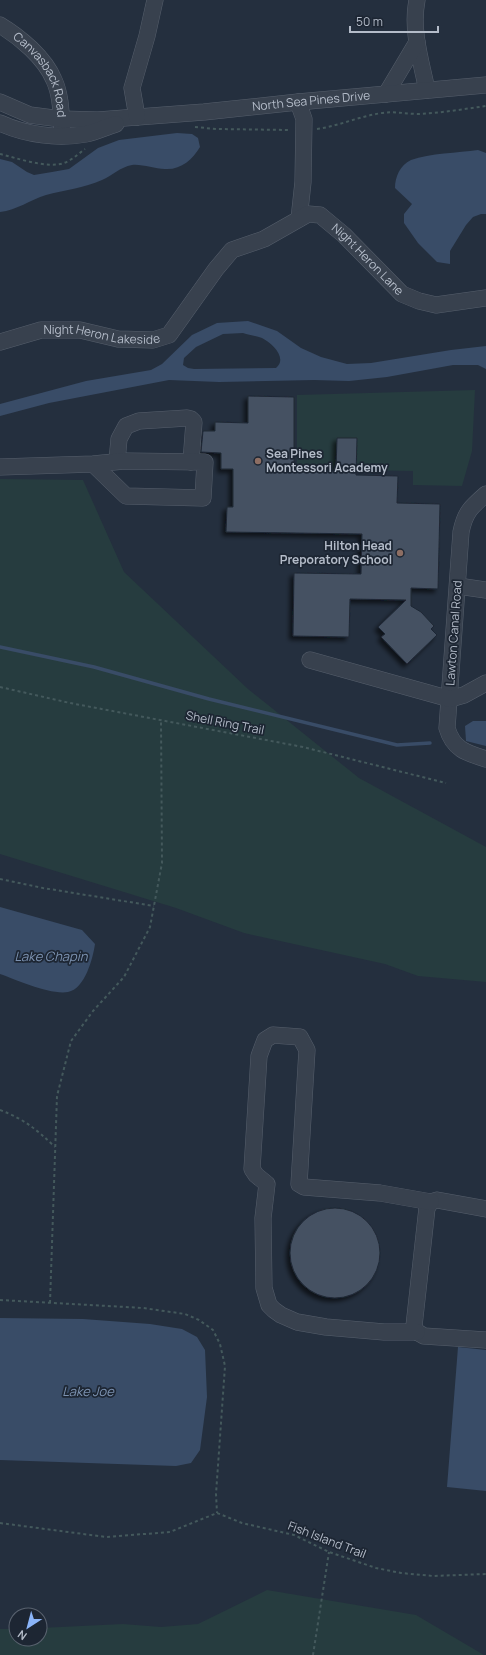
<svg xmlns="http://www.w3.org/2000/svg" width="486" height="1655" font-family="Manrope,sans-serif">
<defs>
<filter id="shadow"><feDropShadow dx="-3.5" dy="3.5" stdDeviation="2" flood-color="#0009"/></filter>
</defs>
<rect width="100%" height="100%" fill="#242f3e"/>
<!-- green -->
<path fill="#263c3f" d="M 475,390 L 472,451 L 462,486 L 413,485 L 413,471 L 297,469 L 297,395 Z
M 0,479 L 83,480 L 124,572 L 248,689 L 359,778 L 486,847 L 486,982 L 418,976 L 385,964 L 244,933 L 176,908 L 0,854 Z
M 267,1590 L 416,1615 L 484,1655 L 0,1655 L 0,1629 L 16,1629 L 16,1639 L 40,1639 L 40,1628 L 123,1624 L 161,1627 L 198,1624 Z"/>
<!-- water -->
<path fill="#394c67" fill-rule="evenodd" d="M 177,133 L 192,134 L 198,138 L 200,147 C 192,160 181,170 165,169 C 154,169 143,164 132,165 C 120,167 112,176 102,180 C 84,188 64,190 46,195 C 30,200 17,210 0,212 L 0,159 L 12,162 L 27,172 L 34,175 L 52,172 L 69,169 L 98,148 L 119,140 Z
M 478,150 L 486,153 L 486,214 L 481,214 L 473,217 L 466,225 L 450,251 L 450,264 L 437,262 L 418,243 L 404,223 L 404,214 L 412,204 L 395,188 C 395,177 400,165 411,160 C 430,153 458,153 478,150 Z
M 248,321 L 277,331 L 301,348 L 321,357 L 347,364 L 371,363 L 451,350 L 486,346 L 486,369 L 478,365 L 453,365 L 387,377 L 349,381 L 314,380 L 219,382 L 169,380 L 49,403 L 0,416 L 0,404 L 86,381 L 151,370 L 162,364 L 192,335 L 217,323 ZM 243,333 C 249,335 256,336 262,338 C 272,343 288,358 276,368 L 194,369 L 188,368 L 183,365 L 184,358 L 196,347 L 223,334 Z
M 473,721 L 486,721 L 486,746 L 466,741 L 465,726 Z
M 0,907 L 82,930 L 95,944 C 93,958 85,989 68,992 C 50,995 17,980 0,974 Z
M 0,1318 L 83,1319 L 150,1324 L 182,1329 L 197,1337 L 205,1350 L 207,1397 L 200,1450 L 191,1463 L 176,1466 L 0,1460 Z
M 458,1347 L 486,1350 L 486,1491 L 447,1487 Z"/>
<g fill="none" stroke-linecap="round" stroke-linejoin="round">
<!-- stream -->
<path stroke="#394c67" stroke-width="3.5" d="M 0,647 L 94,667 L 209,699 L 397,745 L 430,743"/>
</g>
<!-- building -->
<path fill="#455162" stroke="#1f2835" filter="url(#shadow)" d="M 248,396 L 294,397 L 294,470 L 336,471 L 337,438 L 357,438 L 356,475 L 398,476 L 397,503 L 440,504 L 438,589 L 411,588 L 411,606 L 421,612 L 434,626 L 431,629 L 437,635 L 407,664 L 381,637 L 385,634 L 378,627 L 406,600 L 350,599 L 349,637 L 293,636 L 294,573 L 361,574 L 362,534 L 226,532 L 227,507 L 233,507 L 233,469 L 221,469 L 221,453 L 201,452 L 203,431 L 215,431 L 215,422 L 248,423 Z
M290 1253a45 45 0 1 1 90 0a45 45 0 1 1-90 0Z"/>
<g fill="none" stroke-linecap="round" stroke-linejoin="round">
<defs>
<g id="minor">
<path d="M 417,0 C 411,30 421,61 427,90"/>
<path id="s1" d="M 0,25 C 20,37 45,58 54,80 C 61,95 61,113 62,129"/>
<path d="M 386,94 L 417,42"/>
<path id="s2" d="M 0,102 L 30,115 L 61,119 L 98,120 L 204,112 L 298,102 L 486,85"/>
<path d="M 298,102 L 304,119 L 303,182 L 299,219"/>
<path d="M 137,117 L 132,88 L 147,36 L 155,0"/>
<path d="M 0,123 C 26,135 58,139 86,134 C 96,132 106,127 116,124"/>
<path id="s3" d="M 0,342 L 41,330 L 80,330 L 118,339 L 153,340 L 169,335 L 216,269 L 232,250 L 264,239 L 308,214 L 320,215 L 344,235 L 402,294 L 419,301 L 436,305 L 486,298"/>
<path d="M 117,461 L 119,439 L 126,426 L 139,421 L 187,418 L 191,419 L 194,422 L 191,462"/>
<path d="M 0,467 L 93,464 L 124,461 L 205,462 L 203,498 L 126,496 L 93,464"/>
<path d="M 486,494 C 471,507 465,512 461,532 L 447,728 C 453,749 466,753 486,759"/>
<path d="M 458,586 L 486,590"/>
<path d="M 310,660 L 450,699 L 464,695 L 486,683"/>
<path d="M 486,1209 L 437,1200 L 431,1202 L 427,1208 L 414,1326 L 417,1332 L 424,1336 L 486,1340"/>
<path d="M 417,1332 L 384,1332 L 326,1327 L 297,1322 L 281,1315 L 274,1310 L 269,1305 L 264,1288 L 263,1218 L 267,1184 L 256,1175 L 252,1169 L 259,1056 L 265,1040 L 273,1035 L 300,1037 L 307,1050 L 299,1184 L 304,1187 L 380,1193 L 431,1202"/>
</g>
</defs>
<!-- minor casing -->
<use href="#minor" stroke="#565f6c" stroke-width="17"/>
<!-- path -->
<path stroke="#44595c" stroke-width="2" stroke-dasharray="3 3" stroke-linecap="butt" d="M 195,127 L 216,129 L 290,130
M 317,129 C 339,126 360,116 382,113 C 395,111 406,114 419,114 C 441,113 464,109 486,106
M 0,154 C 17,158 47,169 64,163 C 72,160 78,154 85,149
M 0,687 L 70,703 L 303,747 L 446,783
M 0,879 L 43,888 L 154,906
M 0,1110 C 24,1119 36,1129 55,1147
M 0,1300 L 143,1308 L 185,1314 L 199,1320 L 213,1330 L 220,1344 L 225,1366 L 216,1494 L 217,1513
M 50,1303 L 57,1096 L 71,1041 L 93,1011 L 124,977 L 150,927 L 162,863 L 161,720
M 0,1523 L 106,1537 L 170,1532 L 217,1513 L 242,1523 L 294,1535 L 329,1552 L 376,1568 L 401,1573 L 433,1576 L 486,1574
M 313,1655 L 329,1552"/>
<!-- minor -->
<use href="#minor" stroke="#38414e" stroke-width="16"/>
</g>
<!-- markers -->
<g fill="#8d6e63" stroke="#1d2633" stroke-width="1.5">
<circle cx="258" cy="461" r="4"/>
<circle cx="400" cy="553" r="4"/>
</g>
<g text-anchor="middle" stroke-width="3.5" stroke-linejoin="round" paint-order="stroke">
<!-- street labels -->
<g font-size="12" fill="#b4bcc9" stroke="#1d2633">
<text dy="4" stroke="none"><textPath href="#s1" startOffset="67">Canvasback Road</textPath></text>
<text dy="4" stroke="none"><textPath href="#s2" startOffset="315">North Sea Pines Drive</textPath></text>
<text dy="4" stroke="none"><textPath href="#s3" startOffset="440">Night Heron Lane</textPath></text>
<text dy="4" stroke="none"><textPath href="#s3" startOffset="104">Night Heron Lakeside</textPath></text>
<text transform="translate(454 633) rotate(-86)" y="4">Lawton Canal Road</text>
<text transform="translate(225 723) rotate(11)" y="4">Shell Ring Trail</text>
<text transform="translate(327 1540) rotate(21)" y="4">Fish Island Trail</text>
</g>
<!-- poi labels -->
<g font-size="12" font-weight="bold" fill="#b4bcc9" stroke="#1d2633" text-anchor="start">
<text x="266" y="458">Sea Pines<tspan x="266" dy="14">Montessori Academy</tspan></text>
<text x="392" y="550" text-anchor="end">Hilton Head<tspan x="392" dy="14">Preporatory School</tspan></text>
</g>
<!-- water labels -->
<g font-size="13" font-style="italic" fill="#7c92b1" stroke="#1d2633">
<text x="51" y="961">Lake Chapin</text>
<text x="88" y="1396">Lake Joe</text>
</g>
</g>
<!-- north arrow -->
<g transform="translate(28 1627) rotate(216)"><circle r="19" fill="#1d2633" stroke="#59626f"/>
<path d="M0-3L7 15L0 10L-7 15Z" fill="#8ab4f8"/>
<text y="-6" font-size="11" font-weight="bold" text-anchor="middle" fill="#b4bcc9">N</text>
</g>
<!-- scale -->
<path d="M350 26v6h88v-6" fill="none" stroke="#b4bcc9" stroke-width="2"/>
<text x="356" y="26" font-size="12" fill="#b4bcc9" stroke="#1d2633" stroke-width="3" paint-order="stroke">50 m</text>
</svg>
